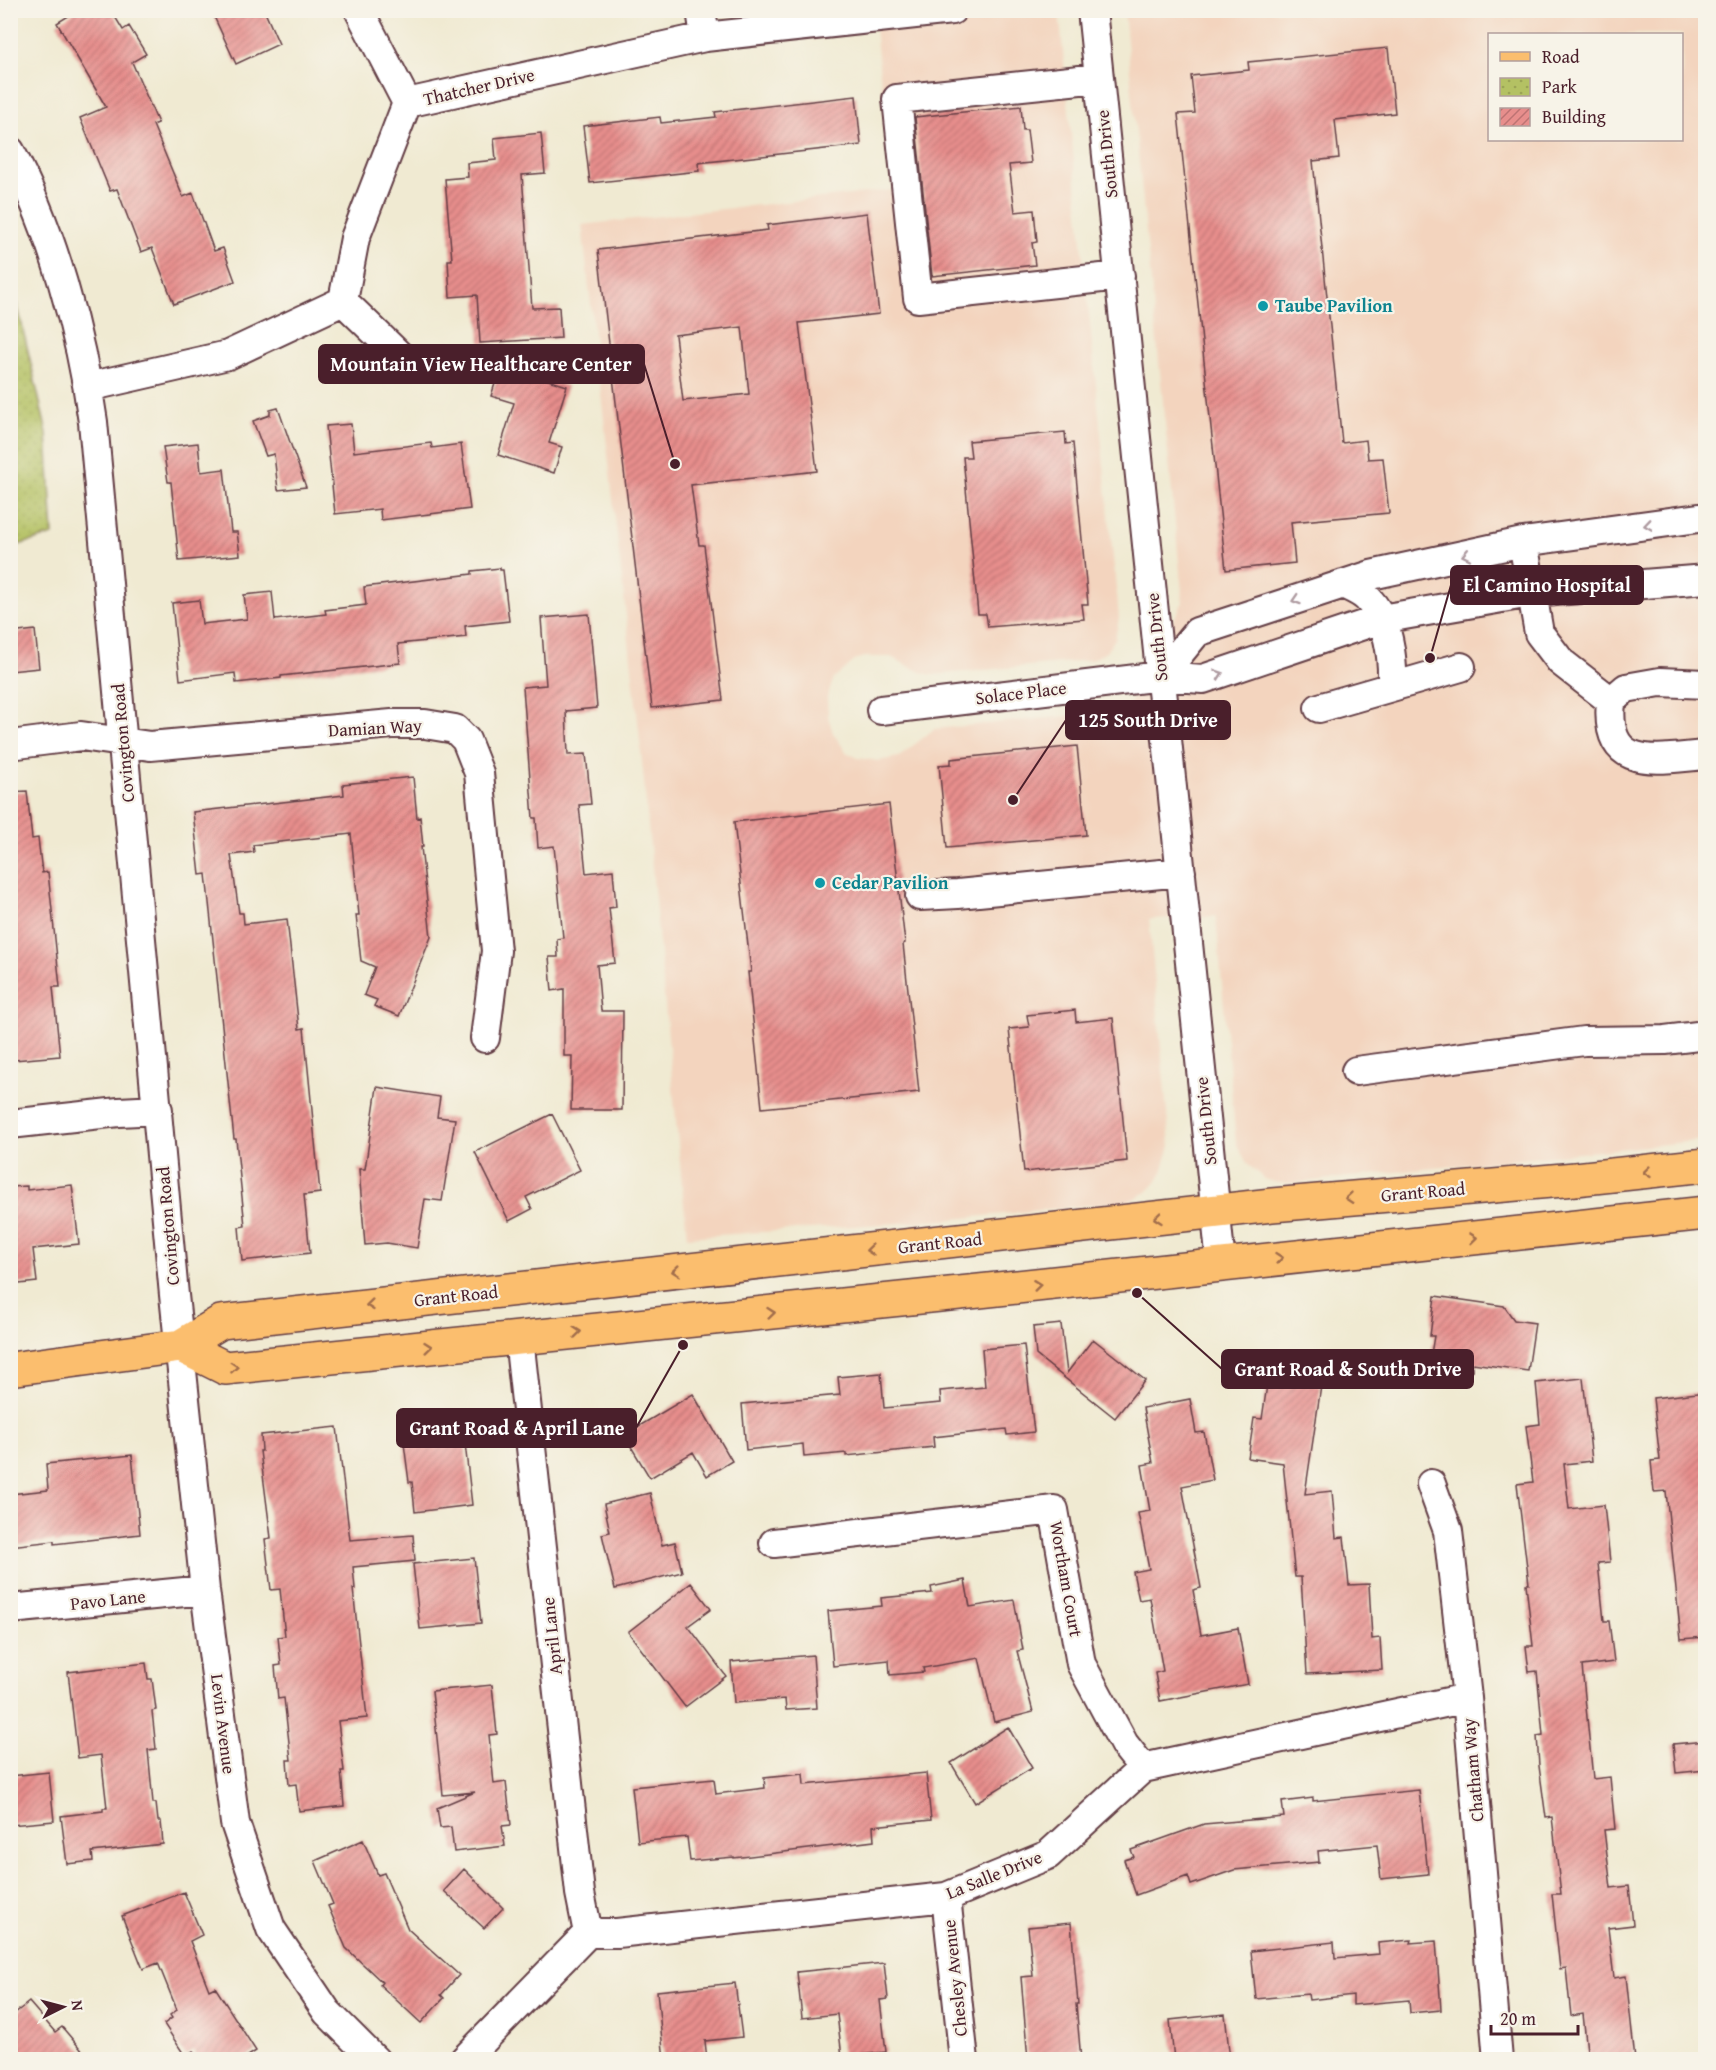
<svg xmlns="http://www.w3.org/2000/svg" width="1716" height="2070" font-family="'Gentium Book Plus',serif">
<defs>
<pattern id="park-dots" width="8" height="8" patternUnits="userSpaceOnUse" patternTransform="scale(1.5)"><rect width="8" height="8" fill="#b4c163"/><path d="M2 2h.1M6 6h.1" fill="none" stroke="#9ca556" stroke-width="1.8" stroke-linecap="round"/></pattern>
<pattern id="building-hatch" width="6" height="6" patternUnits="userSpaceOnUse" patternTransform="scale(1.5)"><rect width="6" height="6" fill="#e78e8c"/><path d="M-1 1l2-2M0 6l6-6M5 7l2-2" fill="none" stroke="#bd7373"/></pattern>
</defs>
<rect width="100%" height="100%" fill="#f7f3e8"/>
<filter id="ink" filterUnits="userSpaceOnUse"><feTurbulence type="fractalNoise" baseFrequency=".0167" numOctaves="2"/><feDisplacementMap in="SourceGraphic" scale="12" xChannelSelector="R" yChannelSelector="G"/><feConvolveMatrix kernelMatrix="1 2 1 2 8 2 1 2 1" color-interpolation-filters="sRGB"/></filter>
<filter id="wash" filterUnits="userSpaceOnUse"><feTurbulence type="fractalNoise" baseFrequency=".008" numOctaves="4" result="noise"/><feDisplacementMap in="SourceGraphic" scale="24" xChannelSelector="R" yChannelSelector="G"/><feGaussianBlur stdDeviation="1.35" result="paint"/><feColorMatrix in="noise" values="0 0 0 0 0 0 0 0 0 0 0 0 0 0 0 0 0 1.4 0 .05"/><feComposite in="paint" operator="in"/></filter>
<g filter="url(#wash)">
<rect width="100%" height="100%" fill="#f0ead2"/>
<!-- built -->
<path fill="#f3d4be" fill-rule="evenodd" d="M 873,11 L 1059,11 L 1119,618 L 1115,639 L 1106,652 L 1091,660 L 932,675 L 920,672 L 891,657 L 864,657 L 857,659 L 834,678 L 827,697 L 828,716 L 833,733 L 846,752 L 858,758 L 878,761 L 899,757 L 934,729 L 1098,713 L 1120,723 L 1183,602 L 1124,11 L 1705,11 L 1705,1140 L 1291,1183 L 1278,1183 L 1264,1179 L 1247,1163 L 1236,1143 L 1216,916 L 1149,919 L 1170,1146 L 1160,1178 L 1147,1192 L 1129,1201 L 944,1220 L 687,1237 L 639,730 L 582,225 L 893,190 ZM 1490,34 L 1682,34 L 1682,140 L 1490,140 Z"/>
<!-- park -->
<path fill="url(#park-dots)" stroke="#7f7047" stroke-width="1.5" d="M 10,273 L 47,433 L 53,535 L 11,547 Z"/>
<g id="blocks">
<!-- building -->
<path fill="url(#building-hatch)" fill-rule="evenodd" d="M 78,10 L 111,10 L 123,30 L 129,26 L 146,54 L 132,62 L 158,123 L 153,125 L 183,197 L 193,193 L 214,251 L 223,248 L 235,281 L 174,304 L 152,248 L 141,252 L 117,189 L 110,191 L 80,118 L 106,107 L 57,23 Z
M 211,10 L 264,10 L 279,44 L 236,64 Z
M 1388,48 L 1395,113 L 1335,120 L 1339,158 L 1313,161 L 1342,443 L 1366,440 L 1368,459 L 1383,458 L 1389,513 L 1291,522 L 1295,563 L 1226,570 L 1178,114 L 1195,113 L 1191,76 L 1249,70 L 1248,62 Z
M 856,96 L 861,145 L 698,163 L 699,171 L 590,183 L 583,126 L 660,117 L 661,123 L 716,117 L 715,112 Z
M 1021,106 L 1023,130 L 1027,130 L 1031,163 L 1009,165 L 1015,212 L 1034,210 L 1037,242 L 1032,243 L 1035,265 L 932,276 L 915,117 Z
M 541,133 L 545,173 L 522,175 L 532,308 L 559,307 L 561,338 L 480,343 L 477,295 L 450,297 L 448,260 L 452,260 L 445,179 L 468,177 L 467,163 L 496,160 L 494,138 Z
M 867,213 L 879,314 L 799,323 L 817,471 L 691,485 L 699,545 L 704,545 L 723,700 L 652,708 L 598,250 L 768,230 L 767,225 ZM 742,327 L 749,394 L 683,401 L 675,335 Z
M 501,365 L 567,386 L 549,443 L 562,447 L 554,473 L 498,455 L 514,403 L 491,396 Z
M 278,408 L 292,448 L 306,487 L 278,490 L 274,454 L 266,456 L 253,421 L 270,415 L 270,410 Z
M 351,424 L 354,452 L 431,443 L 432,448 L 461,444 L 470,509 L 381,520 L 380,509 L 335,514 L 326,426 Z
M 1065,432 L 1066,444 L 1073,443 L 1088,604 L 1082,604 L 1084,619 L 988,627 L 986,614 L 978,614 L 963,457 L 971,457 L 969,441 Z
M 198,443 L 201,472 L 224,469 L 231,532 L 237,532 L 240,555 L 179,561 L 171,482 L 168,482 L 163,447 Z
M 500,568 L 500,570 L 503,570 L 509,621 L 465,626 L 466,637 L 398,644 L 400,663 L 281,676 L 281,678 L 236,683 L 235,673 L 180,680 L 172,603 L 199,600 L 202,624 L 247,619 L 244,595 L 272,592 L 275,620 L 326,614 L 325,610 L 366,605 L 364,587 L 472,574 L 472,571 Z
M 589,614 L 597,708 L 566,711 L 568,755 L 586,754 L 591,804 L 579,805 L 586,873 L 613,870 L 616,907 L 609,908 L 615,963 L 597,965 L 601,1011 L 623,1011 L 622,1110 L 571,1110 L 572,1056 L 564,1056 L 564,989 L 552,991 L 549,957 L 558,957 L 557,939 L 563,938 L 554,846 L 538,848 L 536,818 L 533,818 L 523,687 L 546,685 L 541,618 Z
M 35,630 L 39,668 L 10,671 L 10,633 Z
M 1077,746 L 1086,835 L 947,848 L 939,765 L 951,764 L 951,759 Z
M 413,777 L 417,818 L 420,817 L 423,847 L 421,847 L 431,937 L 399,1016 L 374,1006 L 377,1000 L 364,995 L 375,967 L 361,961 L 356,915 L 359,915 L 351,834 L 253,845 L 254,852 L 231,855 L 239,913 L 243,913 L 244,924 L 287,919 L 299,1029 L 304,1028 L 320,1193 L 304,1195 L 310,1253 L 242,1261 L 239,1227 L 245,1226 L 236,1139 L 234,1139 L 206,874 L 200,875 L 193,812 L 344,795 L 343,784 Z
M 27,791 L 32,839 L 38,838 L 42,873 L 48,872 L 60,987 L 53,987 L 60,1056 L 14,1060 L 10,1030 L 10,792 Z
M 889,804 L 905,943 L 903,944 L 919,1092 L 762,1108 L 748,972 L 751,972 L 734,822 Z
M 1075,1010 L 1076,1022 L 1113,1018 L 1127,1161 L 1024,1172 L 1009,1029 L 1029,1027 L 1027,1015 Z
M 377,1087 L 440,1097 L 437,1117 L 455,1119 L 442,1201 L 425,1199 L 417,1248 L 387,1243 L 365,1245 L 359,1169 L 365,1169 Z
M 552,1114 L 580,1170 L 526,1197 L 532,1209 L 509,1221 L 475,1152 Z
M 72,1185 L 79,1244 L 33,1249 L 37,1282 L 10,1285 L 10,1187 L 27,1186 L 27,1190 Z
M 1435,1296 L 1504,1306 L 1514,1320 L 1535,1323 L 1528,1371 L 1473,1363 L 1472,1372 L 1429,1366 L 1434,1336 L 1430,1336 Z
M 1061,1324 L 1067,1373 L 1093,1339 L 1145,1380 L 1115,1418 L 1036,1355 L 1033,1327 Z
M 1024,1345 L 1034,1432 L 1007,1435 L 1006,1429 L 933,1437 L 934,1447 L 846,1456 L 846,1453 L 804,1457 L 803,1444 L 746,1450 L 742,1404 L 840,1395 L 838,1377 L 881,1373 L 884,1408 L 941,1403 L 940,1391 L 985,1387 L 982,1349 Z
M 1268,1378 L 1321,1386 L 1305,1494 L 1332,1491 L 1336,1538 L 1344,1537 L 1349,1585 L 1369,1584 L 1372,1639 L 1380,1638 L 1382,1670 L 1307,1674 L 1301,1577 L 1295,1577 L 1283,1463 L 1248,1458 L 1254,1418 L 1262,1419 Z
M 1583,1378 L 1592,1461 L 1564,1464 L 1569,1509 L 1604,1505 L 1610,1562 L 1598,1563 L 1604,1621 L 1609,1621 L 1614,1662 L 1582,1666 L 1593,1779 L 1610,1777 L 1615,1829 L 1604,1830 L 1611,1888 L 1629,1886 L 1633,1925 L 1608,1928 L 1614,1978 L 1626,1976 L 1635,2060 L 1588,2060 L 1583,2014 L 1571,2016 L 1566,1968 L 1560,1969 L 1552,1894 L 1561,1894 L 1552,1817 L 1546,1818 L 1539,1766 L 1537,1736 L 1543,1735 L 1537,1671 L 1529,1672 L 1526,1646 L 1533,1646 L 1526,1584 L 1529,1584 L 1517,1484 L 1533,1482 L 1526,1426 L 1540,1424 L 1536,1383 Z
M 1706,1392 L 1706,1637 L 1681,1639 L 1666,1491 L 1654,1492 L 1651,1461 L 1660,1460 L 1653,1398 Z
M 693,1394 L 732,1461 L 707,1476 L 693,1452 L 650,1478 L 624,1435 Z
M 1190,1399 L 1196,1433 L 1204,1432 L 1213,1480 L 1182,1486 L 1201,1588 L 1193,1590 L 1201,1635 L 1238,1628 L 1248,1684 L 1160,1701 L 1155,1673 L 1163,1671 L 1150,1598 L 1139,1600 L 1133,1572 L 1149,1569 L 1138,1513 L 1150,1511 L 1142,1465 L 1153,1463 L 1143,1408 Z
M 462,1417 L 472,1505 L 415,1512 L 412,1482 L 409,1482 L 402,1428 L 429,1426 L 428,1420 Z
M 337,1427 L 350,1540 L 413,1535 L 415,1561 L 353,1567 L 355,1589 L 353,1589 L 367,1718 L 338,1721 L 344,1771 L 341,1771 L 344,1806 L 299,1811 L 296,1784 L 289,1785 L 287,1760 L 291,1760 L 284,1698 L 278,1699 L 275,1666 L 281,1665 L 278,1637 L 285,1636 L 280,1589 L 271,1590 L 265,1539 L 271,1538 L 260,1451 L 262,1451 L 261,1435 Z
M 132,1455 L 140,1534 L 54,1544 L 54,1541 L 10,1546 L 10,1494 L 48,1490 L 46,1464 Z
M 650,1493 L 662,1545 L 675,1542 L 682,1572 L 615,1589 L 602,1534 L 610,1532 L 604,1504 Z
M 474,1558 L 481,1623 L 420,1629 L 413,1564 Z
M 965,1580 L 970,1607 L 1014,1600 L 1023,1650 L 1017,1651 L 1033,1712 L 994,1722 L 979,1658 L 923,1668 L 924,1672 L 890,1675 L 889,1660 L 833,1666 L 828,1611 L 882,1606 L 881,1598 L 932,1593 L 931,1587 Z
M 691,1583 L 711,1609 L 688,1626 L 726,1676 L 685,1707 L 628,1632 Z
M 813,1655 L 817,1708 L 786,1710 L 785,1699 L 734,1703 L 731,1662 Z
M 146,1663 L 148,1679 L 152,1679 L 156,1710 L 152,1711 L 156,1749 L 148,1750 L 153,1803 L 156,1803 L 158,1821 L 161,1821 L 163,1844 L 92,1852 L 93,1861 L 67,1864 L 61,1816 L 103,1811 L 103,1808 L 107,1808 L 101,1755 L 78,1758 L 68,1672 Z
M 492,1685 L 497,1734 L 489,1735 L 494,1784 L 506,1782 L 511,1825 L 502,1826 L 505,1846 L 454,1852 L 451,1827 L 440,1828 L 437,1808 L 475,1792 L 443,1795 L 432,1691 Z
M 1008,1727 L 1032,1768 L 975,1803 L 951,1763 Z
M 1706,1741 L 1706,1770 L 1676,1773 L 1673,1744 Z
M 49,1772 L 54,1821 L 10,1825 L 10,1776 Z
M 926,1773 L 931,1820 L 873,1826 L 874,1841 L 734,1858 L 734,1857 L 690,1861 L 687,1837 L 638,1842 L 632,1787 L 714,1779 L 716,1794 L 765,1788 L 764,1778 L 803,1774 L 804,1785 Z
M 1419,1790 L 1428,1874 L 1381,1879 L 1377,1845 L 1318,1851 L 1319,1862 L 1234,1870 L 1191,1885 L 1188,1876 L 1136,1895 L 1124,1860 L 1134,1857 L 1131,1850 L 1204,1824 L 1284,1817 L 1282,1802 L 1313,1798 L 1313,1801 Z
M 363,1840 L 378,1875 L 384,1873 L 408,1929 L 459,1975 L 441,1995 L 444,1998 L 421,2023 L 380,1985 L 382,1982 L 346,1948 L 328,1906 L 333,1904 L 315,1861 Z
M 464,1869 L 503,1908 L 484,1928 L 444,1891 Z
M 184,1892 L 202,1935 L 190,1941 L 209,1990 L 215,1987 L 256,2051 L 242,2060 L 198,2060 L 193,2051 L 185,2056 L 164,2024 L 172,2018 L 170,2015 L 177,2010 L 158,1963 L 143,1969 L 122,1916 Z
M 1071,1923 L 1078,2004 L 1076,2004 L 1081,2060 L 1028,2060 L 1021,1977 L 1033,1976 L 1028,1927 Z
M 1411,1940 L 1410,1943 L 1436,1941 L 1441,2010 L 1410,2013 L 1409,2000 L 1353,2005 L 1353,1995 L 1309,2000 L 1308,1994 L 1256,1999 L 1251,1951 L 1334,1942 L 1335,1958 L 1379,1954 L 1378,1943 Z
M 884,1963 L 888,1999 L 880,2000 L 886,2052 L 842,2057 L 837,2014 L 802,2018 L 797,1972 Z
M 735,1983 L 742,2037 L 705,2041 L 707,2060 L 664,2060 L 657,1991 Z
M 29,2002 L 55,2032 L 62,2027 L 90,2060 L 10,2060 L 10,2017 Z
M 1225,2014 L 1230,2060 L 1174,2060 L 1170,2020 Z"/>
</g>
</g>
<g filter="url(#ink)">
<use href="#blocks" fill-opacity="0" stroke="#633d44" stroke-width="1.5"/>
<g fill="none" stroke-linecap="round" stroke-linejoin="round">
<defs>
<path id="minor" d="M 359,10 L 407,103
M 701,10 L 705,37
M 1092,10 L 1221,1264
M 1099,78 L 897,99 L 918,298 L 1120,276
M 407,103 L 705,37 L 952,10
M 10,151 C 52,228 81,335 93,422 L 174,1295 L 205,1590 L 235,1823 L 271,1929 L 327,2012 L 375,2060
M 343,301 L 404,360
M 88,387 L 228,355 L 343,301 L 355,238 L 407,103
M 1523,542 L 1539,633 L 1561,662 L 1611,701
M 1343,584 C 1351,588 1361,592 1367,598 C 1389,619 1393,658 1392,686
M 1161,676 L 1197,632 L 1371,575 L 1523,542 L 1706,517
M 1706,684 L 1660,682 L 1626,688 L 1611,701 C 1604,773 1656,759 1706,755
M 1319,708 L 1461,667
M 881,710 L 1161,676 L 1203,679 L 1381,619 L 1531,593 L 1706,579
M 10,745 L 81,736 L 150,746 L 392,724 L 425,724 L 455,729 L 466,740 L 479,773 L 496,951 L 485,1038
M 920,896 L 958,894 L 1181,872
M 1356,1071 L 1584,1041 L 1665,1040 L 1706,1035
M 10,1124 L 119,1112 L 158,1110
M 519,1338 L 580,1893 L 588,1933
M 1431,1484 L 1448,1531 L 1467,1698 L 1498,2060
M 774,1543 L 1054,1510 L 1081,1664 L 1124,1744 L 1143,1768
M 10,1609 L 205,1590
M 946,1897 L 964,2060
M 464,2060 L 588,1933 L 617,1933 L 946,1897 L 1048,1855 L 1143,1768 L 1467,1698"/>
<path id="major" d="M 181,1346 L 225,1368 L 979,1291 L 1706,1213
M 10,1369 L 181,1346 L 221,1322 L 1272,1205 L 1575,1179 L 1706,1165"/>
</defs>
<!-- minor casing -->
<use href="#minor" stroke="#633d44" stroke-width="32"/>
<!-- major casing -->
<use href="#major" stroke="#633d44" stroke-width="36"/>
<!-- minor -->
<use href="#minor" stroke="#fff" stroke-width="28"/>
<!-- major -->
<use href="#major" stroke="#fbbe6e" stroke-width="33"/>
</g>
<!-- one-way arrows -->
<defs><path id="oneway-chevron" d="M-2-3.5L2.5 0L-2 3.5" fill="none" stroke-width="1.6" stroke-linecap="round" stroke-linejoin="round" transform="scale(1.5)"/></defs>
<g stroke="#ae9aa0">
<use href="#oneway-chevron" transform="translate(1648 525) rotate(172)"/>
<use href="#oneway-chevron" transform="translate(1466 555) rotate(168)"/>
<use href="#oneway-chevron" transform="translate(1296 600) rotate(162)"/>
<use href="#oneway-chevron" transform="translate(1219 674) rotate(-19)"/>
</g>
<g stroke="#a26e4c">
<use href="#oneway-chevron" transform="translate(1647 1172) rotate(174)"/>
<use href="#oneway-chevron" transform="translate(1349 1198) rotate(175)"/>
<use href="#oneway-chevron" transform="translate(1158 1218) rotate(174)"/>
<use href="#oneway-chevron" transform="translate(1473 1238) rotate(-6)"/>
<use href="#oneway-chevron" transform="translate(870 1250) rotate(174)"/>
<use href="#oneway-chevron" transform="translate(1279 1258) rotate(-6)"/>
<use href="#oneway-chevron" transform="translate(676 1271) rotate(174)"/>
<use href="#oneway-chevron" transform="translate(1037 1285) rotate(-7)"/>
<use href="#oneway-chevron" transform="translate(370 1305) rotate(174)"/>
<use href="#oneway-chevron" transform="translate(771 1313) rotate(-6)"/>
<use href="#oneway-chevron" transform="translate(577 1332) rotate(-6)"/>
<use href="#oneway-chevron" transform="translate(428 1347) rotate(-6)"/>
<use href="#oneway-chevron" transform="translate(234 1367) rotate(-4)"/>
</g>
</g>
<!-- markers -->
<g fill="#0f9aa8" stroke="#f7f3e8" stroke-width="2">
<circle cx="1263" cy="306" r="6"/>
<circle cx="820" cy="883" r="6"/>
</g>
<g text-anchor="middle" stroke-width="4.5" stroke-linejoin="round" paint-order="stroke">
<!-- street labels -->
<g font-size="18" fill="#4a1f2b" stroke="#f7f3e8">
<text transform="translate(479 87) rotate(-13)" y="6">Thatcher Drive</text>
<text transform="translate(1107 154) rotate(-96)" y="6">South Drive</text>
<text transform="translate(1157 637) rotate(-96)" y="6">South Drive</text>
<text transform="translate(1021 693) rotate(-7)" y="6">Solace Place</text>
<text transform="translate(375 728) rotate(-3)" y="6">Damian Way</text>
<text transform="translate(123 743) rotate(-95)" y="6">Covington Road</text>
<text transform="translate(1206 1121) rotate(-96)" y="6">South Drive</text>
<text transform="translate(1423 1192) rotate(-5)" y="6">Grant Road</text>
<text transform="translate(168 1226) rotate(-95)" y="6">Covington Road</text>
<text transform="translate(940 1243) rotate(-6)" y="6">Grant Road</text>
<text transform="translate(456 1296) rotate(-6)" y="6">Grant Road</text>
<text transform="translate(1066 1579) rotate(80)" y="6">Wortham Court</text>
<text transform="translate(108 1600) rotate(-6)" y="6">Pavo Lane</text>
<text transform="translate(552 1636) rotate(-96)" y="6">April Lane</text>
<text transform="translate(223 1724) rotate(83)" y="6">Levin Avenue</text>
<text transform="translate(1473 1770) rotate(-95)" y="6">Chatham Way</text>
<text transform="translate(994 1875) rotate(-22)" y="6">La Salle Drive</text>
<text transform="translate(955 1978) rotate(-96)" y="6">Chesley Avenue</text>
</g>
<!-- culture labels -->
<g font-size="18" font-weight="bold" fill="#0d838f" stroke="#f7f3e8" text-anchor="start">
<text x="1275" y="312">Taube Pavilion</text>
<text x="832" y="889">Cedar Pavilion</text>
</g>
</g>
<!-- callouts -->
<path fill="none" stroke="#4a1f2b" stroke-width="2" d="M675 464L644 364M1430 658L1451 585M1013 800L1066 720M1137 1293L1222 1369M683 1345L636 1428"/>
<g fill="#4a1f2b" stroke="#f7f3e8" stroke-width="2">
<circle cx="675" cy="464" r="6"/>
<circle cx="1430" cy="658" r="6"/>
<circle cx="1013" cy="800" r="6"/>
<circle cx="1137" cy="1293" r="6"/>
<circle cx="683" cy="1345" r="6"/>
</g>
<g fill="#4a1f2b" stroke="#4a1f2b" stroke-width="2">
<rect x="319" y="345" width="325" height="38" rx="6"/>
<rect x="1451" y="566" width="192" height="38" rx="6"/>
<rect x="1066" y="701" width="164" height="38" rx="6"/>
<rect x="1222" y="1350" width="251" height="38" rx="6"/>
<rect x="397" y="1409" width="239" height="38" rx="6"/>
</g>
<g font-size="20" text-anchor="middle" font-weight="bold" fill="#fff">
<text x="481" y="371">Mountain View Healthcare Center</text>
<text x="1547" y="592">El Camino Hospital</text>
<text x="1148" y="727">125 South Drive</text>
<text x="1348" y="1376">Grant Road &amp; South Drive</text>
<text x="517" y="1435">Grant Road &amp; April Lane</text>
</g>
<!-- margin -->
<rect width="1716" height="2070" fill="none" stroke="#f7f3e8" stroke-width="36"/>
<!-- legend -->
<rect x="1488" y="33" width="195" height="108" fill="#f7f3e8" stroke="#b29e9c" stroke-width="1.5"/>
<rect x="1500" y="52" width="30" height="9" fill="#fbbe6e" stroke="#b29e9c" stroke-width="1.5"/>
<text x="1542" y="63" font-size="18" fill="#4a1f2b">Road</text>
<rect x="1500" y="78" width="30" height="18" fill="url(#park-dots)" stroke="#b29e9c" stroke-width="1.5"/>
<text x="1542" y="93" font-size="18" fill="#4a1f2b">Park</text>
<rect x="1500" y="108" width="30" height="18" fill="url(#building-hatch)" stroke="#b29e9c" stroke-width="1.5"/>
<text x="1542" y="123" font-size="18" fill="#4a1f2b">Building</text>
<!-- north arrow -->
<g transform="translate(63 2007) rotate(84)" stroke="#f7f3e8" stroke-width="4.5" paint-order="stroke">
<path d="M0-4.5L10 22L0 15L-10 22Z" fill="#4a1f2b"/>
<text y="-9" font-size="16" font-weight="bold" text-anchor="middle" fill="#4a1f2b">N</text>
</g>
<!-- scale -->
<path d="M1491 2025v9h87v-9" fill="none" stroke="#4a1f2b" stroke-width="3"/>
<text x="1500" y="2025" font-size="18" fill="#4a1f2b" stroke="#f7f3e8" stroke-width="4.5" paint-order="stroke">20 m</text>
</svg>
